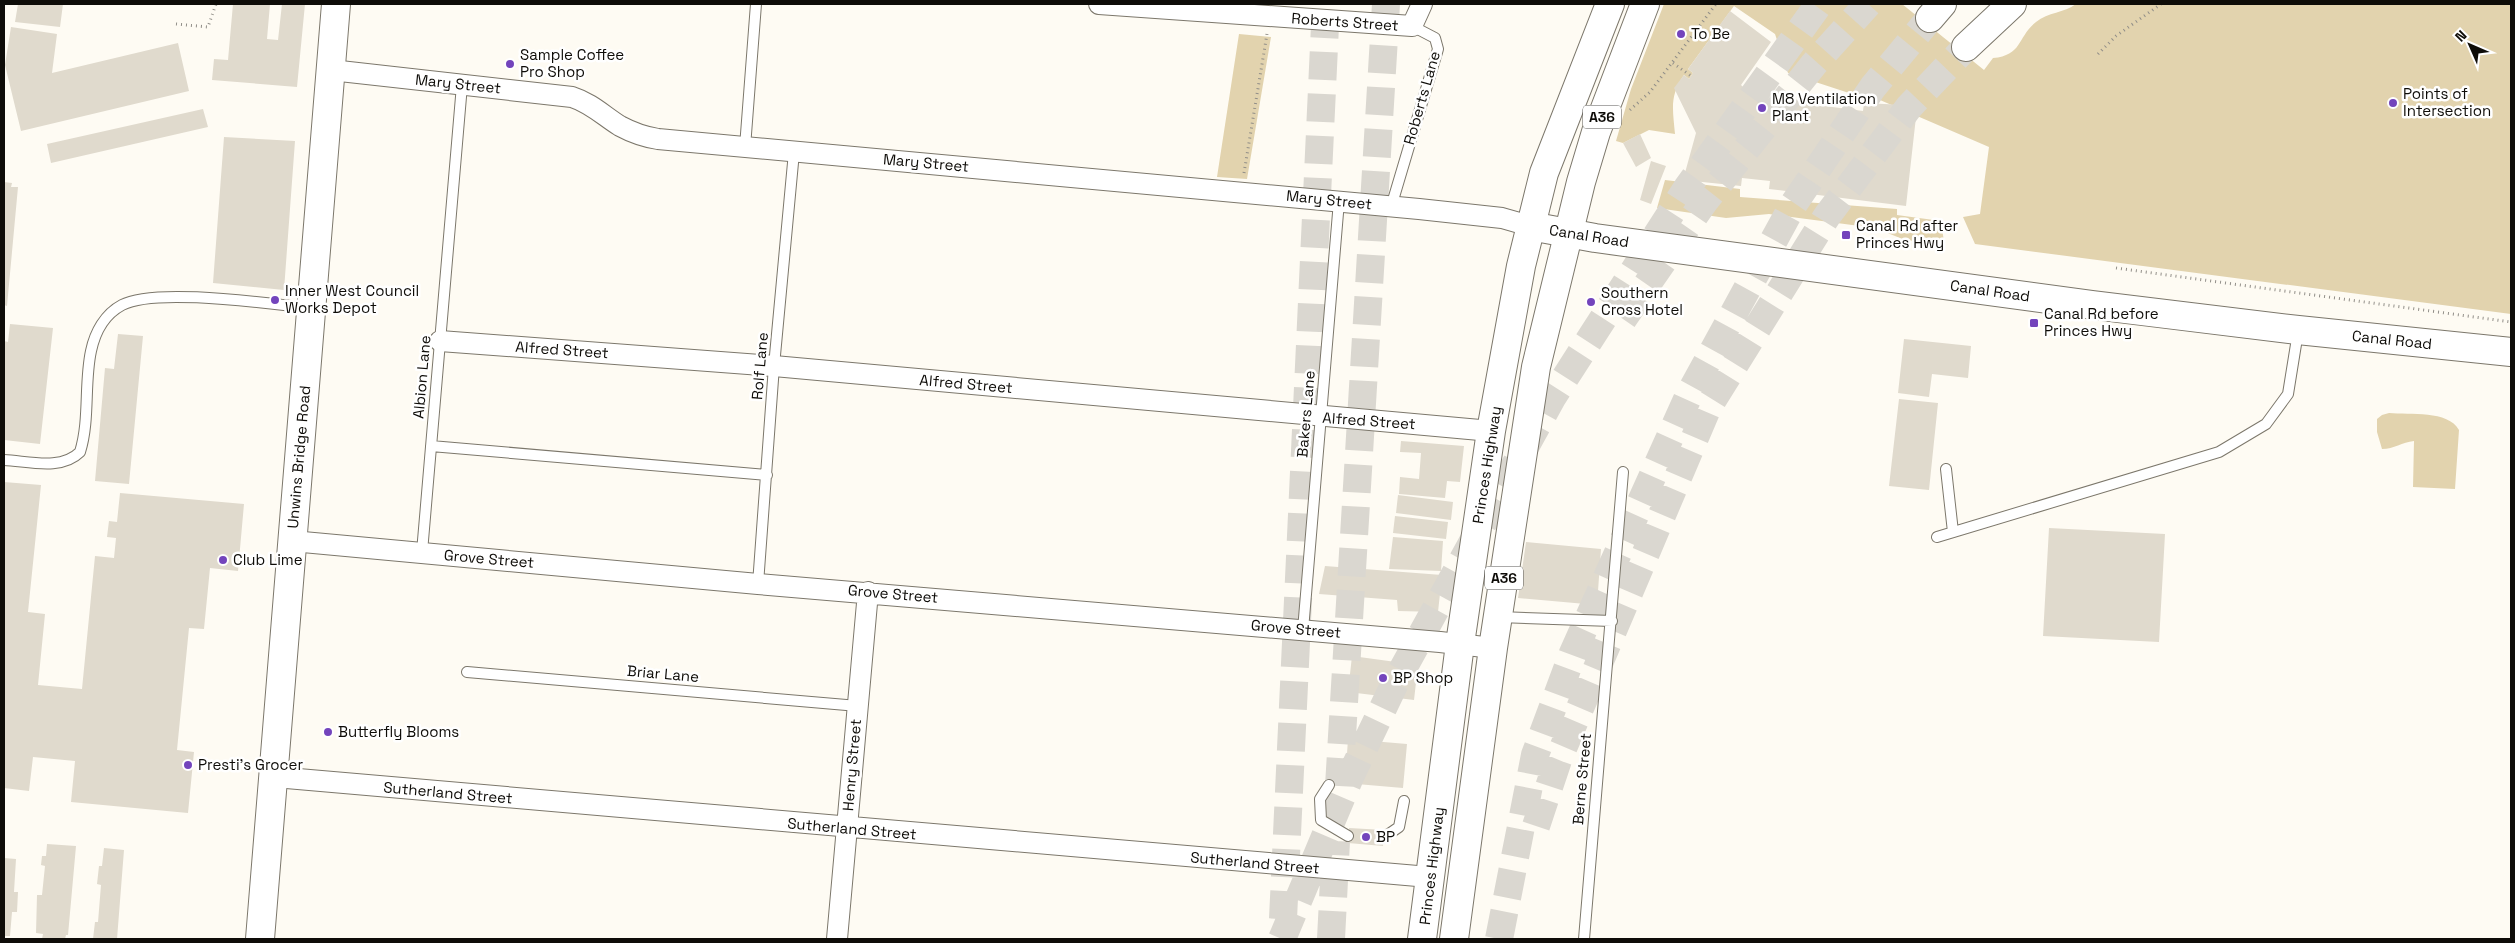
<svg xmlns="http://www.w3.org/2000/svg" width="2515" height="943" font-family="'Space Grotesk',sans-serif">
<rect width="100%" height="100%" fill="#fefbf3"/>
<!-- green -->
<path fill="#e2d3ae" d="M 1664,4 L 1902,4 L 1984,70 L 1993,58 C 2023,55 2017,37 2036,22 C 2048,12 2064,13 2076,4 L 2511,4 L 2511,314 L 1975,244 L 1963,217 L 1980,214 L 1989,147 L 1873,97 L 1852,94 L 1788,73 L 1775,34 L 1734,6 L 1688,69 L 1693,73 L 1689,79 L 1684,75 C 1669,96 1673,110 1675,134 L 1649,130 L 1623,143 L 1616,141 L 1631,89 Z
M 1239,34 L 1271,37 L 1247,179 L 1217,177 Z
M 1665,180 L 1740,189 L 1740,197 L 1897,209 L 1897,215 L 1941,221 L 1944,242 L 1944,244 L 1905,240 L 1875,228 L 1769,214 L 1726,218 L 1657,208 Z
M 2389,413 C 2410,415 2448,410 2459,430 L 2455,489 L 2413,487 L 2414,441 C 2402,442 2394,449 2382,449 L 2377,432 L 2377,419 L 2382,415 Z"/>
<!-- building -->
<path fill="#e0dacd" d="M 18,4 L 63,4 L 60,27 L 15,22 Z
M 233,4 L 270,4 L 267,39 L 278,40 L 282,4 L 305,4 L 297,87 L 212,80 L 214,59 L 228,60 Z
M 1730,11 L 1771,42 L 1741,85 L 1754,97 L 1863,111 L 1864,103 L 1905,105 L 1904,116 L 1916,117 L 1906,206 L 1769,189 L 1770,181 L 1742,178 L 1741,186 L 1683,180 L 1696,133 L 1674,88 L 1684,75 L 1689,79 L 1693,73 L 1688,69 Z
M 11,27 L 57,34 L 52,73 L 178,43 L 189,91 L 21,131 L 5,65 Z
M 203,109 L 208,127 L 51,163 L 47,144 Z
M 1640,134 L 1651,158 L 1636,167 L 1623,143 Z
M 224,137 L 295,141 L 284,290 L 213,283 Z
M 1651,161 L 1666,166 L 1651,204 L 1640,200 Z
M 4,182 L 12,183 L 11,187 L 18,187 L 7,306 L 4,305 Z
M 10,324 L 53,328 L 40,444 L 4,440 L 4,341 L 8,342 Z
M 118,334 L 143,336 L 129,484 L 95,481 L 105,368 L 114,369 Z
M 1904,339 L 1971,346 L 1968,378 L 1932,374 L 1929,397 L 1898,393 Z
M 1899,399 L 1938,403 L 1929,490 L 1889,486 Z
M 1401,441 L 1464,446 L 1460,482 L 1447,481 L 1445,498 L 1399,494 L 1400,477 L 1419,479 L 1421,453 L 1400,452 Z
M 4,482 L 41,485 L 28,612 L 45,614 L 38,685 L 82,689 L 95,556 L 114,558 L 116,538 L 107,537 L 109,521 L 117,522 L 120,493 L 244,504 L 238,571 L 210,568 L 204,629 L 189,628 L 177,750 L 194,752 L 188,813 L 71,802 L 75,761 L 33,757 L 29,791 L 4,788 Z
M 1398,495 L 1453,502 L 1451,520 L 1396,513 Z
M 1395,516 L 1448,522 L 1446,539 L 1393,533 Z
M 2049,528 L 2165,534 L 2159,642 L 2043,636 Z
M 1393,537 L 1443,541 L 1441,571 L 1389,569 Z
M 1526,542 L 1601,549 L 1597,605 L 1518,598 Z
M 1325,566 L 1442,575 L 1438,612 L 1398,611 L 1397,600 L 1319,594 Z
M 1352,656 L 1418,665 L 1414,700 L 1348,692 Z
M 1348,739 L 1407,744 L 1403,788 L 1345,783 Z
M 1349,828 L 1384,830 L 1383,846 L 1348,843 Z
M 47,844 L 76,846 L 68,935 L 66,935 L 65,939 L 42,939 L 43,934 L 36,933 L 37,895 L 42,895 L 45,866 L 41,865 L 42,856 L 46,856 Z
M 104,848 L 124,850 L 117,939 L 93,939 L 95,922 L 98,922 L 101,885 L 97,884 L 99,866 L 102,866 Z
M 4,858 L 16,859 L 14,892 L 18,892 L 17,912 L 12,912 L 10,936 L 4,936 Z"/>
<g fill="none" stroke-linecap="round" stroke-linejoin="round">
<!-- motorway-tunnel -->
<path stroke="#dad7d0" stroke-width="28" stroke-dasharray="28 14" stroke-linecap="butt" d="M 1623,319 L 1704,202 L 1814,64 L 1868,4
M 1339,786 L 1386,4
M 1536,826 L 1558,760 L 1707,409 L 1827,216 L 1909,107 L 1966,47
M 1283,919 L 1326,4
M 1282,939 L 1350,777 L 1395,683 L 1552,398 L 1687,188 L 1819,4
M 1331,939 L 1336,841
M 1499,939 L 1535,755 L 1573,653 L 1689,395 L 1793,205 L 1873,87 L 1930,18"/>
<defs>
<path id="service" d="M 745,147 L 756,4
M 1391,207 L 1438,49 L 1435,38 L 1412,26
M 431,446 L 767,475
M 4,460 C 28,461 61,471 80,452 C 90,420 84,383 91,351 C 95,332 105,314 122,305 C 155,287 270,304 310,308
M 1946,469 L 1953,532
M 1937,537 L 2219,452 L 2266,424 L 2288,394 L 2298,332
M 422,552 L 462,85
M 758,584 L 774,366 L 794,152
M 1499,617 L 1612,621
M 1303,630 L 1339,201
M 467,672 L 858,706
M 1329,785 L 1320,799 L 1321,820 L 1348,836
M 1383,838 L 1399,827 L 1404,801
M 1584,939 L 1623,472"/>
<path id="minor" d="M 1099,4 L 1412,26 L 1422,4
M 331,70 L 572,97 C 591,103 604,116 620,126 C 633,133 645,137 658,139 L 1419,209 L 1502,218 L 1530,226
M 440,341 L 774,366 L 1491,431
M 292,541 L 758,584 L 1440,642 L 1493,648
M 275,777 L 1429,877
M 837,939 L 868,592"/>
<path id="secondary" d="M 1530,226 L 1595,238 L 2093,305 L 2298,330 L 2511,352
M 260,939 L 336,4"/>
<path id="trunk" d="M 1422,939 L 1460,644 L 1491,431 L 1521,266 L 1544,173 L 1610,4
M 1454,939 L 1493,648 L 1536,367 L 1581,182 L 1596,132 L 1645,4"/>
<path id="motorway" d="M 1930,18 L 1942,4
M 1966,47 L 2012,4"/>
</defs>
<!-- service casing -->
<use href="#service" stroke="#7c776b" stroke-width="12"/>
<!-- minor casing -->
<use href="#minor" stroke="#7c776b" stroke-width="22"/>
<!-- secondary casing -->
<use href="#secondary" stroke="#7c776b" stroke-width="30"/>
<!-- trunk casing -->
<use href="#trunk" stroke="#7c776b" stroke-width="30"/>
<!-- motorway casing -->
<use href="#motorway" stroke="#7c776b" stroke-width="30"/>
<!-- path -->
<path stroke="#918e88" stroke-width="3" stroke-dasharray="1 4" stroke-linecap="butt" d="M 176,24 L 208,27 L 216,4
M 2098,54 L 2116,36 L 2161,4
M 1673,63 L 1691,76
M 1630,110 L 1650,92 L 1716,4
M 1244,173 L 1267,34
M 2116,268 L 2511,322"/>
<!-- service -->
<use href="#service" stroke="#fff" stroke-width="10"/>
<!-- minor -->
<use href="#minor" stroke="#fff" stroke-width="20"/>
<!-- secondary -->
<use href="#secondary" stroke="#fff" stroke-width="28"/>
<!-- trunk -->
<use href="#trunk" stroke="#fff" stroke-width="28"/>
<!-- motorway -->
<use href="#motorway" stroke="#fff" stroke-width="28"/>
</g>
<!-- markers -->
<g fill="#7344bc" stroke="#fff" stroke-width="2">
<circle cx="1681" cy="34" r="5"/>
<circle cx="510" cy="64" r="5"/>
<circle cx="2393" cy="103" r="5"/>
<circle cx="1762" cy="108" r="5"/>
<rect x="1841" y="230" width="10" height="10" rx="2.5"/>
<circle cx="275" cy="300" r="5"/>
<circle cx="1591" cy="302" r="5"/>
<rect x="2029" y="318" width="10" height="10" rx="2.5"/>
<circle cx="223" cy="560" r="5"/>
<circle cx="1383" cy="678" r="5"/>
<circle cx="328" cy="732" r="5"/>
<circle cx="188" cy="765" r="5"/>
<circle cx="1366" cy="837" r="5"/>
</g>
<g text-anchor="middle" stroke-width="5" stroke-linejoin="round" paint-order="stroke">
<!-- shield labels -->
<g fill="#fff" stroke="#565552" stroke-width="1">
<rect x="1583" y="105.5" width="38" height="23" rx="4"/>
<rect x="1485" y="566.5" width="38" height="23" rx="4"/>
</g>
<g font-size="14" font-weight="bold" fill="#0e0c08">
<text x="1602" y="122">A36</text>
<text x="1504" y="583">A36</text>
</g>
<!-- street labels -->
<g font-size="15" fill="#0e0c08" stroke="#fff">
<text transform="translate(1345 22) rotate(4)" y="5">Roberts Street</text>
<text transform="translate(458 84) rotate(6)" y="5">Mary Street</text>
<text transform="translate(1422 98) rotate(-74)" y="5">Roberts Lane</text>
<text transform="translate(926 163) rotate(5)" y="5">Mary Street</text>
<text transform="translate(1329 200) rotate(6)" y="5">Mary Street</text>
<text transform="translate(1589 236) rotate(9)" y="5">Canal Road</text>
<text transform="translate(1990 291) rotate(8)" y="5">Canal Road</text>
<text transform="translate(2392 340) rotate(6)" y="5">Canal Road</text>
<text transform="translate(562 350) rotate(4)" y="5">Alfred Street</text>
<text transform="translate(760 366) rotate(-85)" y="5">Rolf Lane</text>
<text transform="translate(422 377) rotate(-85)" y="5">Albion Lane</text>
<text transform="translate(966 384) rotate(5)" y="5">Alfred Street</text>
<text transform="translate(1306 414) rotate(-85)" y="5">Bakers Lane</text>
<text transform="translate(1369 421) rotate(4)" y="5">Alfred Street</text>
<text transform="translate(299 457) rotate(-85)" y="5">Unwins Bridge Road</text>
<text transform="translate(1487 465) rotate(-81)" y="5">Princes Highway</text>
<text transform="translate(489 559) rotate(5)" y="5">Grove Street</text>
<text transform="translate(893 594) rotate(5)" y="5">Grove Street</text>
<text transform="translate(1296 629) rotate(5)" y="5">Grove Street</text>
<text transform="translate(663 674) rotate(5)" y="5">Briar Lane</text>
<text transform="translate(852 765) rotate(-85)" y="5">Henry Street</text>
<text transform="translate(1582 779) rotate(-85)" y="5">Berne Street</text>
<text transform="translate(448 793) rotate(5)" y="5">Sutherland Street</text>
<text transform="translate(852 829) rotate(5)" y="5">Sutherland Street</text>
<text transform="translate(1255 863) rotate(5)" y="5">Sutherland Street</text>
<text transform="translate(1432 866) rotate(-83)" y="5">Princes Highway</text>
</g>
<!-- poi labels -->
<g font-size="15" fill="#0e0c08" stroke="#fff" text-anchor="start">
<text x="1691" y="39">To Be</text>
<text x="520" y="60">Sample Coffee<tspan x="520" dy="17">Pro Shop</tspan></text>
<text x="2403" y="99">Points of<tspan x="2403" dy="17">Intersection</tspan></text>
<text x="1772" y="104">M8 Ventilation<tspan x="1772" dy="17">Plant</tspan></text>
<text x="1856" y="231">Canal Rd after<tspan x="1856" dy="17">Princes Hwy</tspan></text>
<text x="285" y="296">Inner West Council<tspan x="285" dy="17">Works Depot</tspan></text>
<text x="1601" y="298">Southern<tspan x="1601" dy="17">Cross Hotel</tspan></text>
<text x="2044" y="319">Canal Rd before<tspan x="2044" dy="17">Princes Hwy</tspan></text>
<text x="233" y="565">Club Lime</text>
<text x="1393" y="683">BP Shop</text>
<text x="338" y="737">Butterfly Blooms</text>
<text x="198" y="770">Presti's Grocer</text>
<text x="1376" y="842">BP</text>
</g>
</g>
<!-- border -->
<rect width="2515" height="943" fill="none" stroke="#0e0c08" stroke-width="10"/>
<!-- north arrow -->
<g transform="translate(2470 45) rotate(315)" stroke="#ffffff" stroke-width="4" paint-order="stroke">
<path d="M0-4L9 19L0 12L-9 19Z" fill="#0e0c08"/>
<text y="-8" font-size="14" font-weight="bold" text-anchor="middle" fill="#0e0c08">N</text>
</g>
</svg>
